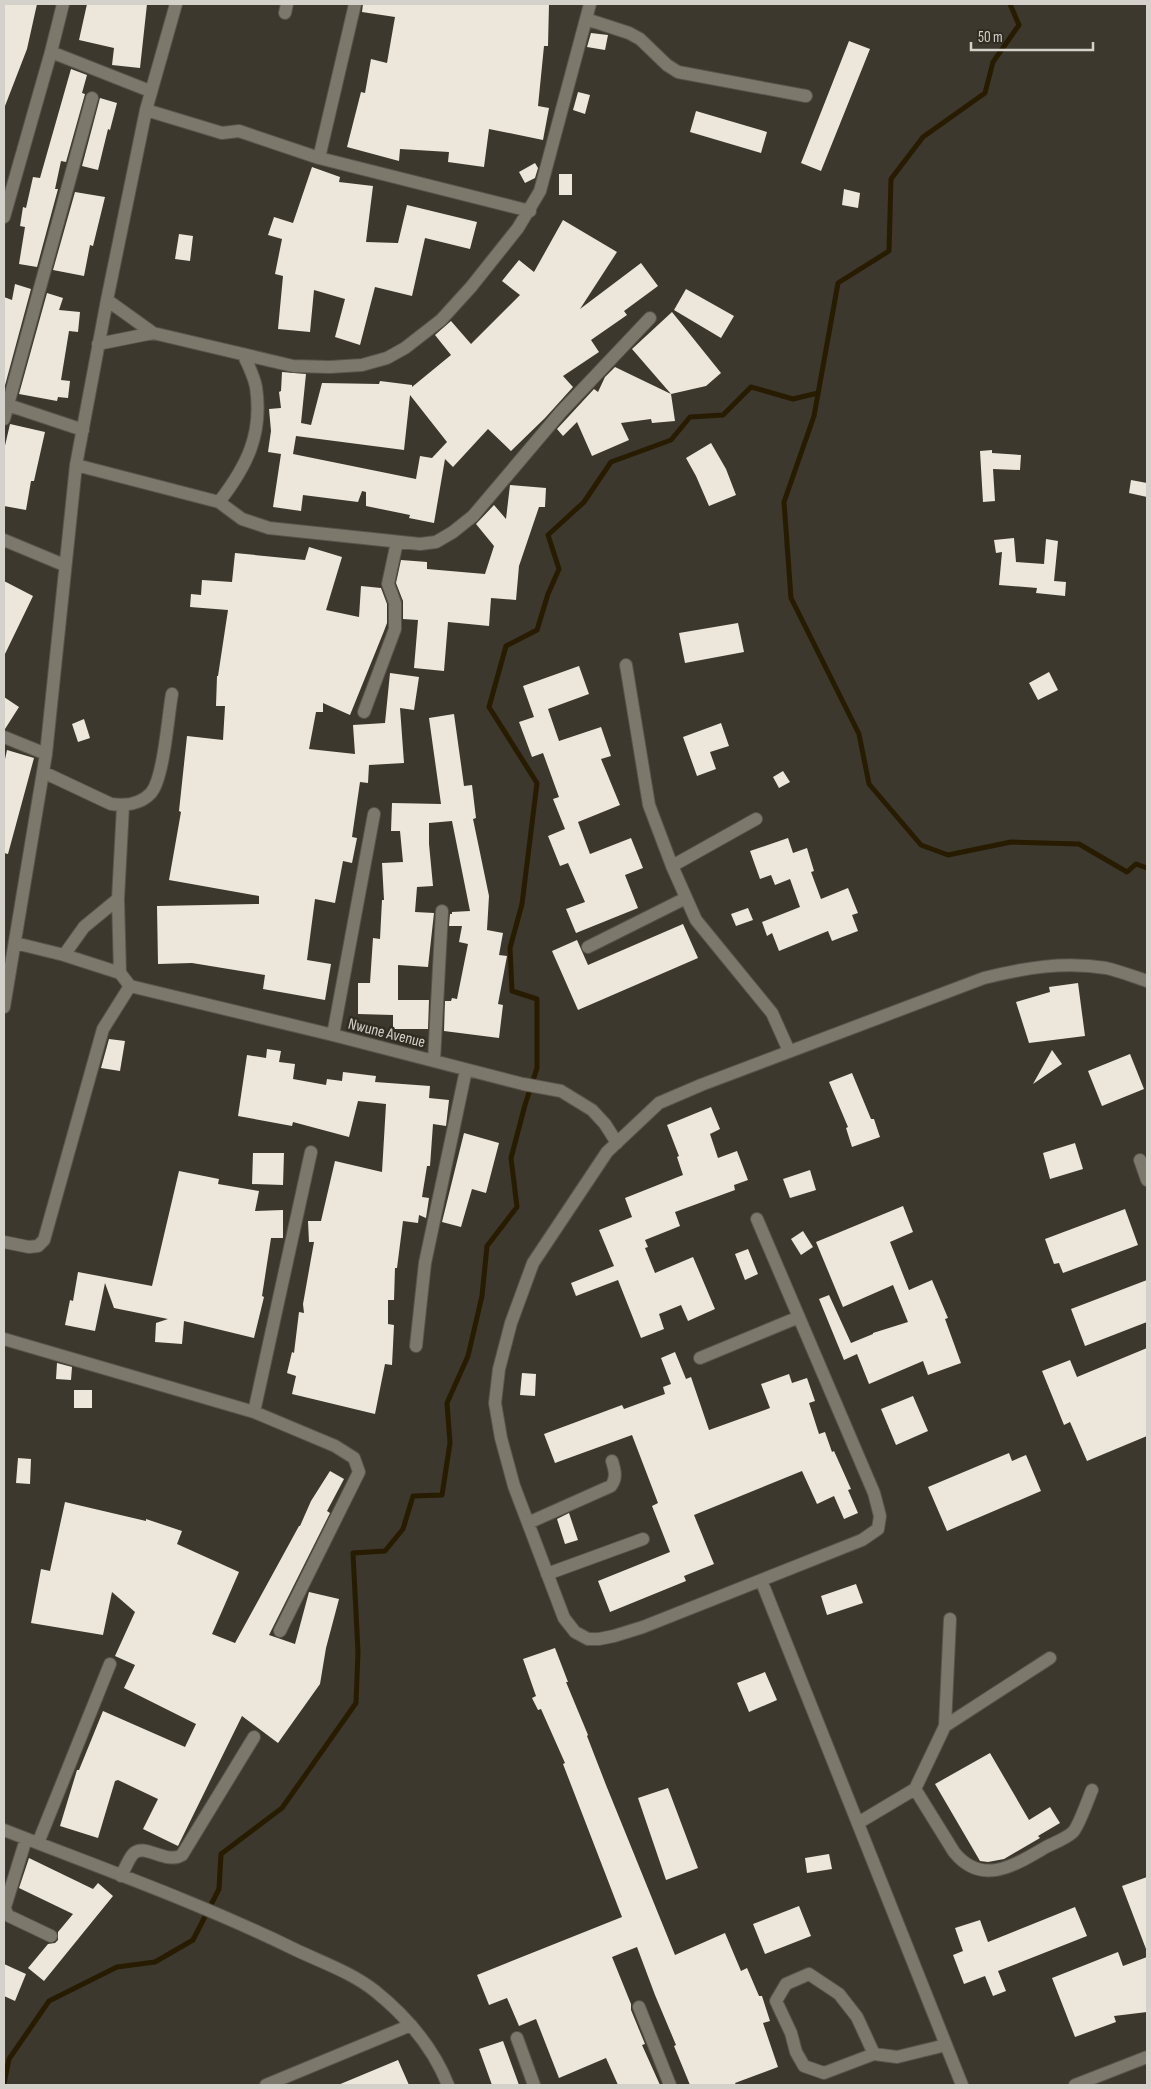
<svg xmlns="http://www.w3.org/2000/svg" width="1151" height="2089" font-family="'Sofia Sans Condensed',sans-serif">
<rect width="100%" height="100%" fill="#3c382d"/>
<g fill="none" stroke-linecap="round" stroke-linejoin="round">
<!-- stream -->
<path stroke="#281c00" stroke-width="5" d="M 1010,4 L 1019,25 L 993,62 L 985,93 L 923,137 L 891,179 L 889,251 L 838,283 L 814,416 L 784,502 L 791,598 L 859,734 L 869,784 L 921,845 L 948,855 L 1011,842 L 1079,844 L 1127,872 L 1136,864 L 1147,868
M 4,2084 L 9,2059 L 49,2001 L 117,1967 L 155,1962 L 193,1940 L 219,1889 L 221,1854 L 282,1808 L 356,1703 L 358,1652 L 353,1553 L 385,1551 L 403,1529 L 413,1496 L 442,1495 L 450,1443 L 447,1403 L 468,1356 L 482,1296 L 487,1246 L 517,1207 L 511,1158 L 525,1105 L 537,1068 L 537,999 L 512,991 L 510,948 L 522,904 L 537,783 L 489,707 L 506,646 L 537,630 L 548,594 L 559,569 L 548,535 L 584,502 L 611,462 L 671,440 L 690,417 L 723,415 L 751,387 L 793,399 L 818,393"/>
</g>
<!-- building -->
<path fill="#ece7da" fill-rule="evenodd" d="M 4,4 L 37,4 L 27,49 L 5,106 Z
M 87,4 L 147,4 L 140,68 L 112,65 L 114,48 L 79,40 Z
M 363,4 L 549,4 L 548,46 L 544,46 L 538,106 L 549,108 L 543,140 L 489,129 L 484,167 L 448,162 L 449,152 L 400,149 L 399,161 L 347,147 L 361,92 L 365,93 L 371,59 L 387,63 L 395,17 L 362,12 Z
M 591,33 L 608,35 L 605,50 L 587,47 Z
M 849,41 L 870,49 L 821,171 L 801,163 Z
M 71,69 L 87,75 L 82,93 L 85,94 L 66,162 L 61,161 L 55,189 L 58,189 L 37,267 L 19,264 L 25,227 L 20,226 L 23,207 L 26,208 L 33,177 L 40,178 Z
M 578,92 L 590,95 L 585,114 L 573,110 Z
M 100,98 L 117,103 L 110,130 L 108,129 L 98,170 L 82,166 Z
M 696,111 L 767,132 L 761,153 L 690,132 Z
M 535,163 L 538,168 L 535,178 L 525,183 L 519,172 Z
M 312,167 L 340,177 L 339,182 L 373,186 L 366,242 L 398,243 L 407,205 L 477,222 L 470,249 L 425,238 L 412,296 L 375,287 L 360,345 L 335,337 L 345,299 L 314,290 L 310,332 L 278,329 L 283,276 L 275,274 L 282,239 L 268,235 L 274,217 L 293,223 Z
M 559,174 L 572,174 L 572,195 L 559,195 Z
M 844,189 L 860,193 L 858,208 L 842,205 Z
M 75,192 L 105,197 L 93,246 L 90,245 L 84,276 L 53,270 Z
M 563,220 L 617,252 L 580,309 L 641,263 L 658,286 L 624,311 L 627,315 L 591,340 L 599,352 L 563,376 L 573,387 L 545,418 L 511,451 L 488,429 L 453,467 L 445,459 L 434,523 L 409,518 L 410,515 L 366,506 L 366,492 L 362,491 L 358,502 L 303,495 L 301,511 L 273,507 L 281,454 L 268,452 L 271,431 L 269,409 L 281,408 L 279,392 L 281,391 L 282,372 L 306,374 L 301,423 L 311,425 L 322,383 L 379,384 L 380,381 L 412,385 L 412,387 L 451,355 L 435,335 L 451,321 L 471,344 L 520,295 L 502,281 L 519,260 L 534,272 ZM 410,395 L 447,442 L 432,458 L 420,456 L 416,479 L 293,454 L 296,436 L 404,450 Z
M 179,234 L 193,236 L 190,261 L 175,259 Z
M 15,284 L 31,289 L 4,389 L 4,297 L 12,300 Z
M 686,289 L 734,316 L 721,338 L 674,310 Z
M 47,293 L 63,298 L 59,310 L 80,312 L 78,332 L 69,331 L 61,380 L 70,381 L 68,398 L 58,397 L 57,401 L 19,394 Z
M 672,312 L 721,373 L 706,386 L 671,394 L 675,421 L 652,423 L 651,419 L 621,423 L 629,440 L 592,456 L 577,422 L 563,436 L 557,429 L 594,389 L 598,392 L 605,377 L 615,367 L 671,394 L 632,349 Z
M 10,424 L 45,432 L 34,481 L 31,481 L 26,510 L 4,506 L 4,450 Z
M 711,443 L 726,469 L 736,495 L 709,506 L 696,476 L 686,458 Z
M 992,450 L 992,453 L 1021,455 L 1020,470 L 993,469 L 995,501 L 983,502 L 980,451 Z
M 1131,480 L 1147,483 L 1147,497 L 1129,493 Z
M 510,485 L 546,488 L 545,507 L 539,507 L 519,566 L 516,600 L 491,598 L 489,626 L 448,622 L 444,671 L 414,668 L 418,620 L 403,619 L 403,601 L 396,583 L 401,560 L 427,562 L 427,569 L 485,574 L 494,546 L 476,524 L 494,505 L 506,519 Z
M 1014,538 L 1016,562 L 1044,564 L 1046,539 L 1058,541 L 1054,581 L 1066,582 L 1065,596 L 1036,593 L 1037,588 L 999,585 L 1002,552 L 996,553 L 994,540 Z
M 309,547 L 342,557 L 326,610 L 359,617 L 361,586 L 381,588 L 387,604 L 387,623 L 384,631 L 350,715 L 323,703 L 323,712 L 316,712 L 309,749 L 355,754 L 353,725 L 385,723 L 390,673 L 419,677 L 414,710 L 400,708 L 404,763 L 369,765 L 368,783 L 360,782 L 352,837 L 357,838 L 352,863 L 343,861 L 335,903 L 315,899 L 307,960 L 331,964 L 325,1000 L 263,989 L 265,975 L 192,963 L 158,964 L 157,906 L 259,904 L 259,896 L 169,880 L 181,812 L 179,811 L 187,736 L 223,740 L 225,706 L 216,706 L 217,676 L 218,676 L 228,610 L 190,607 L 191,594 L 201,595 L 202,580 L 232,582 L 235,553 L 305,560 Z
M 4,581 L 33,596 L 4,656 Z
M 738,623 L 744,652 L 685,663 L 679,633 Z
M 579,666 L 589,694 L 548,709 L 559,741 L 601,727 L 611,756 L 601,759 L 620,805 L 578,822 L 590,854 L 631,838 L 643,868 L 625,875 L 638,908 L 576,933 L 566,909 L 585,902 L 568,863 L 560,866 L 548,836 L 565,829 L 553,799 L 559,797 L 543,753 L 532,757 L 519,722 L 534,717 L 523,686 Z
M 1049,672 L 1058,690 L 1038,700 L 1029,683 Z
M 4,697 L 19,707 L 5,729 L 4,729 Z
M 454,714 L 464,786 L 472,785 L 476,818 L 473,819 L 489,896 L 487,930 L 503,933 L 499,955 L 507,956 L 498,1004 L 503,1005 L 499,1038 L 444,1031 L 445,1001 L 451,1001 L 452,998 L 457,999 L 468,944 L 459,942 L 462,926 L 449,926 L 450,914 L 452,914 L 452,912 L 470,911 L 452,821 L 429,823 L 429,844 L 433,886 L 417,887 L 415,912 L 434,913 L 428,967 L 398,965 L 398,1000 L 429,1000 L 428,1029 L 393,1029 L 393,1015 L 358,1014 L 358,983 L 370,983 L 373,938 L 380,939 L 382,900 L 384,900 L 382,863 L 403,862 L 400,831 L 391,831 L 392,803 L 441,804 L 429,718 Z
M 84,719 L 90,738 L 78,742 L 72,724 Z
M 721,723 L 729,746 L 710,752 L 716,769 L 697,776 L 683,737 Z
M 7,750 L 34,758 L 8,854 L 4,853 L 4,764 Z
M 783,771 L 790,782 L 779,788 L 773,777 Z
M 788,838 L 793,853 L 807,848 L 814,871 L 811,872 L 821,899 L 848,888 L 858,913 L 852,915 L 858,931 L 832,941 L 828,931 L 779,951 L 772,933 L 767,936 L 762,922 L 800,907 L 790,879 L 775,885 L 771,875 L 760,879 L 750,851 Z
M 748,908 L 753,920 L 736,926 L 731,914 Z
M 683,924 L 698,958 L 578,1010 L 552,951 L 577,940 L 588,965 Z
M 1078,983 L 1085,1036 L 1029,1043 L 1016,1002 L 1050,992 L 1049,987 Z
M 109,1039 L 125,1041 L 120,1071 L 101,1068 Z
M 267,1049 L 281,1051 L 279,1062 L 295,1064 L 293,1079 L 326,1085 L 327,1079 L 342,1081 L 343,1072 L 376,1076 L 375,1082 L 430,1086 L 429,1098 L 449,1100 L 446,1126 L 433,1124 L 430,1166 L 427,1166 L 422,1197 L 429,1198 L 426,1218 L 419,1215 L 418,1223 L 403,1221 L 397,1268 L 395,1268 L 394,1300 L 388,1300 L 388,1324 L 394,1325 L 392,1365 L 385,1364 L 375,1414 L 292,1394 L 296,1376 L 287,1373 L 292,1352 L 294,1353 L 299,1312 L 304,1313 L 303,1304 L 314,1242 L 309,1242 L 308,1221 L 321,1221 L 335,1161 L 382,1172 L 386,1104 L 358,1101 L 349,1137 L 293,1122 L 292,1126 L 238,1116 L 247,1055 L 266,1058 Z
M 1052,1050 L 1062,1064 L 1033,1084 Z
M 1130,1054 L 1144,1089 L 1102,1106 L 1088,1071 Z
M 852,1073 L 871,1119 L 874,1119 L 880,1137 L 852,1147 L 846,1128 L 848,1127 L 829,1082 Z
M 711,1107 L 720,1129 L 710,1134 L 718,1158 L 737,1151 L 748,1180 L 734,1185 L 735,1190 L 675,1212 L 680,1226 L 645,1240 L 648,1247 L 645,1248 L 655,1273 L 693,1257 L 715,1309 L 688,1321 L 681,1305 L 659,1314 L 664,1329 L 641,1338 L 618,1280 L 576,1296 L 571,1283 L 614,1266 L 599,1230 L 632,1217 L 625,1198 L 683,1175 L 677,1157 L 679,1156 L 667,1125 Z
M 464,1133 L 499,1143 L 486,1193 L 472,1189 L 461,1227 L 442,1222 Z
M 1075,1143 L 1083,1169 L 1050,1179 L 1043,1153 Z
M 253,1153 L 284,1153 L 283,1185 L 252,1184 Z
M 810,1170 L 816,1190 L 790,1198 L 783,1179 Z
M 179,1171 L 219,1179 L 218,1184 L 259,1191 L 255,1211 L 283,1210 L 283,1238 L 271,1238 L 262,1296 L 264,1297 L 254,1338 L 184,1321 L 182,1344 L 155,1342 L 156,1323 L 168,1319 L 114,1308 L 105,1283 L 95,1331 L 65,1325 L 70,1300 L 73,1301 L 78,1272 L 152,1286 Z
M 903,1206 L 913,1232 L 890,1242 L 909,1290 L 932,1280 L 948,1318 L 945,1319 L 961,1363 L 928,1375 L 923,1361 L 869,1384 L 857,1354 L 844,1360 L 819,1299 L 829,1295 L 851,1343 L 873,1334 L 873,1333 L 908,1322 L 893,1285 L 843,1307 L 816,1242 Z
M 1125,1209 L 1138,1245 L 1063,1273 L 1059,1263 L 1054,1264 L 1045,1239 Z
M 803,1231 L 813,1247 L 801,1255 L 791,1239 Z
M 748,1249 L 758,1274 L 745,1280 L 735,1254 Z
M 1147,1280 L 1147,1322 L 1085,1346 L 1071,1309 Z
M 1147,1348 L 1147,1436 L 1087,1461 L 1070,1422 L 1064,1425 L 1042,1371 L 1070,1360 L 1077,1377 Z
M 675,1352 L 686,1379 L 691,1377 L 709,1430 L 770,1408 L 761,1384 L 789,1374 L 792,1383 L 807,1378 L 815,1401 L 809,1403 L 819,1434 L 825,1432 L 832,1452 L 834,1451 L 851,1489 L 848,1490 L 858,1513 L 844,1519 L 834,1496 L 817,1504 L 802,1471 L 694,1515 L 714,1564 L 684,1576 L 686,1581 L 610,1612 L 598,1581 L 670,1552 L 652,1506 L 658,1503 L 632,1435 L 555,1463 L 544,1434 L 622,1405 L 624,1409 L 665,1394 L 663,1387 L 671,1384 L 661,1358 Z
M 57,1363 L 72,1367 L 71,1380 L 56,1379 Z
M 522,1373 L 536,1374 L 535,1396 L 520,1395 Z
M 74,1390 L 92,1390 L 92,1408 L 74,1408 Z
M 913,1396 L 928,1431 L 896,1445 L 881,1409 Z
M 1009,1453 L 1012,1461 L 1026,1455 L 1041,1491 L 947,1531 L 928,1487 Z
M 18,1458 L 31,1459 L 30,1484 L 16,1483 Z
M 330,1471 L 344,1479 L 327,1511 L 330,1513 L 269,1635 L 295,1644 L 309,1592 L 339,1599 L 326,1648 L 320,1684 L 278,1743 L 242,1716 L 178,1846 L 143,1829 L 158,1799 L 118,1780 L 115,1781 L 98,1838 L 60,1826 L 77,1770 L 79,1770 L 103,1711 L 185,1747 L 196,1724 L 124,1688 L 135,1665 L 115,1656 L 135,1612 L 112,1592 L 103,1635 L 31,1623 L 41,1569 L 50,1571 L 65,1502 L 146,1521 L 146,1519 L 182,1531 L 177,1544 L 239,1572 L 212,1634 L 235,1643 L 299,1526 L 300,1526 L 311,1501 Z
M 569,1513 L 578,1540 L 565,1544 L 557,1519 Z
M 856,1584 L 863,1603 L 827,1615 L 821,1596 Z
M 555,1648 L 568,1682 L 566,1682 L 588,1735 L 587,1736 L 606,1785 L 675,1955 L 725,1933 L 741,1971 L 747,1968 L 759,1996 L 762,1996 L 770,2021 L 763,2023 L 778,2067 L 735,2083 L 736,2085 L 690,2085 L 674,2046 L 676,2045 L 655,1995 L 637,1947 L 612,1957 L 631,2004 L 631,2010 L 645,2044 L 642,2045 L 660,2085 L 618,2085 L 606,2058 L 559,2078 L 536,2019 L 519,2026 L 507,1998 L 489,2005 L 477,1975 L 622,1917 L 563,1764 L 565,1763 L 541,1709 L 538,1710 L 532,1698 L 536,1696 L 523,1659 Z
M 765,1672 L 777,1700 L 749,1712 L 737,1683 Z
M 990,1753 L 1029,1820 L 1050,1807 L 1060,1823 L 1038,1836 L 1040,1838 L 1004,1859 L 988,1862 L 980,1861 L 935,1784 Z
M 668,1788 L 698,1868 L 666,1880 L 638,1798 Z
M 829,1854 L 832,1869 L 807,1873 L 805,1858 Z
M 29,1858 L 93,1889 L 98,1883 L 113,1896 L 44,1981 L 28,1968 L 48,1944 L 55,1943 L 58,1940 L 58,1932 L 73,1914 L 19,1888 Z
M 1147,1877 L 1147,1949 L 1146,1949 L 1122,1886 Z
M 799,1906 L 811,1936 L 765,1954 L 753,1924 Z
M 1075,1907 L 1087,1936 L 998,1971 L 1006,1991 L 993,1996 L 985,1976 L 964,1984 L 953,1955 L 963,1951 L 955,1928 L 980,1920 L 988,1942 Z
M 1118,1952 L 1123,1966 L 1147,1957 L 1147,2012 L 1114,2016 L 1116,2022 L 1075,2037 L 1052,1978 Z
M 4,1964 L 26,1974 L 15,2001 L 4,1996 Z
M 503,2041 L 519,2085 L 492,2085 L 479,2049 Z
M 398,2060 L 409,2085 L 338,2085 Z"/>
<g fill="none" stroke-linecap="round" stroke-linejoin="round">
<defs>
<path id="minor" d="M 285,13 L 287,4
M 586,19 L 629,33 L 640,39 L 667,65 L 678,72 L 806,96
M 51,52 L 150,91
M 146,110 L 222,133 L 239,131 L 319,158 L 530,211
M 319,158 L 355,4
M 4,217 L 51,52 L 63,4
M 107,300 L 153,333 L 293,366 L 330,367 L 362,365 L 387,358 L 405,348 L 441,320 L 471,287 L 518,228 L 540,191 L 590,4
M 98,344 L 153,333
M 8,405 L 83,430
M 4,419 L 92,98
M 76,465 L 219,502 L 242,519 L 269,528 L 420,544 L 436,542 L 453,532 L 473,516 L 561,412 L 650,318
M 219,502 C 247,466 263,434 256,387 C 254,376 248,364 243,354
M 4,540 L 64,565
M 626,665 L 649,805 L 672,866 L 696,920 L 772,1013 L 789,1051
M 364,712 L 395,629 L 395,603 L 388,584 L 397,542
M 4,737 L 46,754
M 43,772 L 111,804 C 125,806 141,804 151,793 C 164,778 168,715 172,694
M 123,806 L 118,899 L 120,973 L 130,986
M 672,866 L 756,819
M 15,943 L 64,955 L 84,927 L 118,899
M 588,947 L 686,898
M 64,955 L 120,973
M 130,986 L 333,1035 L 523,1084 L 561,1091 L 592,1110 L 605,1124 L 617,1143
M 4,1007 L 46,754 L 76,465 L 107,300 L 146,110 L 176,4
M 333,1035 L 374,814
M 434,1061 L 442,911
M 1140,1160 L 1147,1180
M 757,1219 L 874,1493 L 880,1516 L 878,1529 L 862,1540 L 643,1627 L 614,1636 L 599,1639 L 588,1639 L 575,1632 L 564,1618 L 514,1486 L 501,1438 L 495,1403 L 499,1369 L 511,1323 L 533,1263 L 607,1152 L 659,1103 L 701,1085 L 984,978 C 1024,968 1064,961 1106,968 C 1120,971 1134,977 1147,981
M 4,1242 L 29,1247 L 38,1246 L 44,1240 L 103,1029 L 130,986
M 4,1339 L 254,1412 L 335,1446 L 354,1458 L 359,1472 L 280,1631
M 416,1346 L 425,1263 L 466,1070
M 700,1358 L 799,1317
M 254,1412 L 311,1152
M 528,1523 L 611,1486 C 617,1478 615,1471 612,1461
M 547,1574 L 643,1539
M 761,1580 L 962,2085
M 945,1726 L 1050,1658
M 915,1789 L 954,1852 C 982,1887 1015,1865 1046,1847 C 1054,1843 1067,1838 1073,1832 C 1079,1826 1088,1799 1092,1790
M 858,1823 L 915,1789 L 945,1726 L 950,1619
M 4,1830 C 101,1868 200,1903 294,1949 C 321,1962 351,1972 375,1991 C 406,2016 433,2047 448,2085
M 26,1839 L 5,1907 L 6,1912 L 9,1916 L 51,1936
M 38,1843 L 110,1664
M 121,1876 C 125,1869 128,1860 133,1854 C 144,1842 166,1865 182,1855 L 254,1737
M 639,2007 L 670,2085
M 517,2038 L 534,2085
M 874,2054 L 857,2017 L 839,1994 L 809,1974 L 786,1984 L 776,2001 L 791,2033 L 796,2052 L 804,2066 L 824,2073 L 874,2054 L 897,2057 L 946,2045
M 266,2085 L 411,2025
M 1075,2085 L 1147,2057"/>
</defs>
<!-- minor casing -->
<use href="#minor" stroke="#58544c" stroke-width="14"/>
<!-- minor -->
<use href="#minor" stroke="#7d786c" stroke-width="12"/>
</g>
<g text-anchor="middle" stroke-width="5" stroke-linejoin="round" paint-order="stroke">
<!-- street labels -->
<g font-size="16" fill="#d4d1cb" stroke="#312d23">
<text transform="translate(387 1032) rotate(14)" y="6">Nwune Avenue</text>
</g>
</g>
<!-- border -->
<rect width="1151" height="2089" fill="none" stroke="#d4d1cb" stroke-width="10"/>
<!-- scale -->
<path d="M971 42v8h122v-8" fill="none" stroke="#d4d1cb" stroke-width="2.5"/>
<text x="978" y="42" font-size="15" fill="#d4d1cb" stroke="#312d23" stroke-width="4" paint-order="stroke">50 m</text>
</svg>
